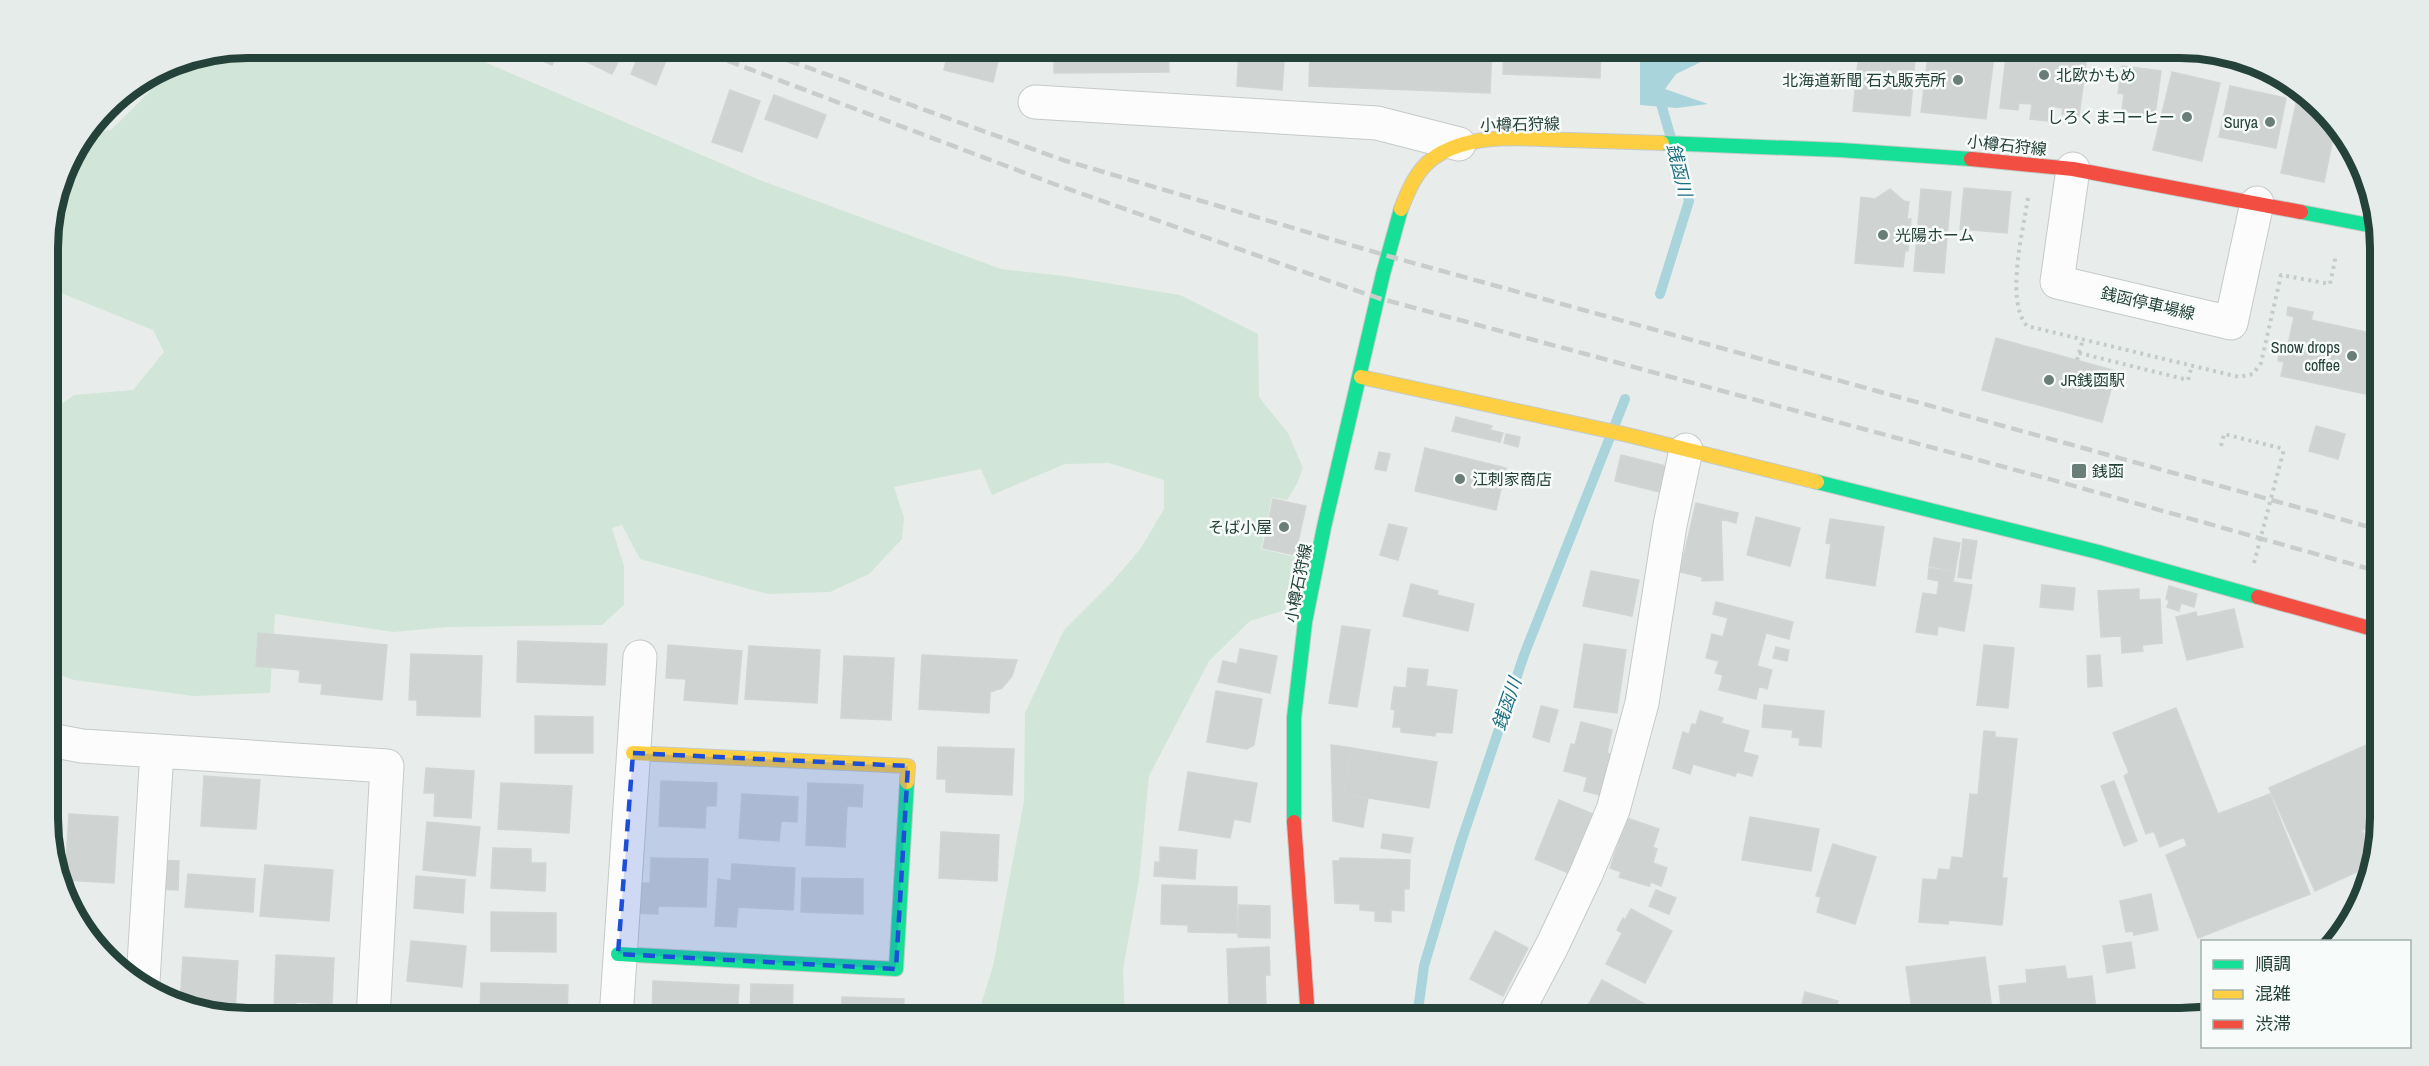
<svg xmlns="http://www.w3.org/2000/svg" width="2429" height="1066" font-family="'Archivo Narrow','Noto Sans JP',sans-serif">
<rect width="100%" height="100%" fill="#e8edeb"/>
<!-- green -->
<path fill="#d1e6d8" d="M 248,48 L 463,48 L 468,55 L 760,180 L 1001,269 L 1064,276 L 1180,295 L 1258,334 L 1259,397 L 1288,433 L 1303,468 L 1297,484 L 1287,500 L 1272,497 L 1261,549 L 1295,557 L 1285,610 L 1250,621 L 1209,661 L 1149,776 L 1139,880 L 1123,969 L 1125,1018 L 977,1018 L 993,966 L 1024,801 L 1025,713 L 1064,630 L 1113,581 L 1141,548 L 1164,509 L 1164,480 L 1109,463 L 1065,464 L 992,495 L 981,469 L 894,487 L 904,517 L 902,539 L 869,574 L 830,592 L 768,594 L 640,559 L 622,525 L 612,528 L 624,566 L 624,605 L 602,625 L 449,627 L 393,632 L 275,614 L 270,693 L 193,696 L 74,680 L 49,671 L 49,413 L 74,395 L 133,390 L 164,352 L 153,330 L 51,289 L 49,286 L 48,235 L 69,159 L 89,133 L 111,130 L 151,90 L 152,76 L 172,63 Z"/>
<!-- water -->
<path fill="#a9d4db" d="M 1640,48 L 1707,48 L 1705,60 L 1676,74 L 1665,89 L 1708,104 L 1677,108 L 1640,105 Z"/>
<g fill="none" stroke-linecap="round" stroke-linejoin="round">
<!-- stream -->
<path stroke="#a9d4db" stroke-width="10" d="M 1658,93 L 1689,201 L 1660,294
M 1417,1018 L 1424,966 L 1461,842 L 1524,655 L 1625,399"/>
</g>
<!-- building -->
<path fill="#cfd4d2" stroke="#d1d6d4" stroke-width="1.5" d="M 514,48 L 560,48 L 552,65 Z
M 594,48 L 625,48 L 612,74 L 587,62 Z
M 642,48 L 657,48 L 669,53 L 656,85 L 631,74 Z
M 949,48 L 1001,48 L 993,82 L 944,70 Z
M 1054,48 L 1168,48 L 1169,72 L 1054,73 Z
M 1239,48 L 1285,48 L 1282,90 L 1237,86 Z
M 1310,48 L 1492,48 L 1490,93 L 1309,86 Z
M 1504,48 L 1601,48 L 1600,78 L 1503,74 Z
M 1897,48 L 1916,48 L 1910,116 L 1853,111 L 1859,52 L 1897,55 Z
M 1929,48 L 1995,48 L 1986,119 L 1921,112 Z
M 2007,48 L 2088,48 L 2079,116 L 2062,114 L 2063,108 L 2050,106 L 2048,121 L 2030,119 L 2032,104 L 2019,103 L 2018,110 L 2000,108 Z
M 2179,48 L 2200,52 L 2200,57 L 2178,53 Z
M 2122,66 L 2161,71 L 2155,115 L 2122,111 L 2124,94 L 2118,93 Z
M 2265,70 L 2276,78 L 2264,75 Z
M 2172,72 L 2220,83 L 2202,161 L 2153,150 Z
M 2230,86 L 2286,98 L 2276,148 L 2219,137 Z
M 730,90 L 760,101 L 742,152 L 712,142 Z
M 774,95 L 826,115 L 817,138 L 765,119 Z
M 2298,95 L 2336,124 L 2324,182 L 2281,173 Z
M 1964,188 L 2011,192 L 2007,233 L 1960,229 Z
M 1890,189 L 1904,201 L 1909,202 L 1907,219 L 1911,219 L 1908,251 L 1905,251 L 1903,267 L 1855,263 L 1861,197 L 1875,199 Z
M 1921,189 L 1951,192 L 1944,273 L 1914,271 Z
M 2288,307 L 2313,312 L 2311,320 L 2380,335 L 2380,397 L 2281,376 L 2284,362 L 2278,361 L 2281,344 L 2288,345 L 2294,317 L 2287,315 Z
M 1996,338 L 2116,371 L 2102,422 L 1982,390 Z
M 1456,417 L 1492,426 L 1490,430 L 1503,433 L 1500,442 L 1452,431 Z
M 2316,426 L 2345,434 L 2338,459 L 2309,451 Z
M 1506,434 L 1520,437 L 1518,447 L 1504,443 Z
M 1425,448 L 1506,468 L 1496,510 L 1415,491 Z
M 1379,452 L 1390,454 L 1386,471 L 1375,469 Z
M 1621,455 L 1670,467 L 1664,493 L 1615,481 Z
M 1273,499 L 1306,506 L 1295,555 L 1263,548 Z
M 1696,503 L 1738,513 L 1736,523 L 1721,519 L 1723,580 L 1702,581 L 1702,577 L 1680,572 Z
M 1756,517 L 1800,528 L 1790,566 L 1747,555 Z
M 1830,519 L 1884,527 L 1875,586 L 1826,578 L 1831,544 L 1826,543 Z
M 1389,524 L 1407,528 L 1398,560 L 1380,555 Z
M 1934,538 L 1960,543 L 1955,571 L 1929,566 Z
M 1963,539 L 1977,541 L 1971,579 L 1958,577 Z
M 1929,568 L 1955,572 L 1953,582 L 1972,585 L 1964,631 L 1938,626 L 1937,635 L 1916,632 L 1923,593 L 1937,595 L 1939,581 L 1928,579 Z
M 1591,571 L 1639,580 L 1632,616 L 1583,606 Z
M 1411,584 L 1438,591 L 1437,595 L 1474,604 L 1468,631 L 1403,616 Z
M 2042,585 L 2075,588 L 2073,610 L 2040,607 Z
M 2169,586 L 2197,594 L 2194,607 L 2181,603 L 2179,611 L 2167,607 L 2169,601 L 2166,599 Z
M 2139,589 L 2139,600 L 2160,599 L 2162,643 L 2142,645 L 2143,651 L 2122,653 L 2121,636 L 2101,637 L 2098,591 Z
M 1716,602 L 1793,622 L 1789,639 L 1766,633 L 1757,666 L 1772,670 L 1767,689 L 1759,686 L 1756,699 L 1719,690 L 1723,675 L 1715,673 L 1719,661 L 1706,658 L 1712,634 L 1723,637 L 1728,618 L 1713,614 Z
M 2234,609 L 2243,647 L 2187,660 L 2176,617 L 2196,612 L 2197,617 Z
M 1342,626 L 1370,630 L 1357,707 L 1329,703 Z
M 258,633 L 387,645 L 382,700 L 321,694 L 322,684 L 299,682 L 300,670 L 256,666 Z
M 518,641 L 607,644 L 605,685 L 517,682 Z
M 1584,644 L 1626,650 L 1617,713 L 1574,707 Z
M 668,645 L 742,651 L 737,704 L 684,700 L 686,679 L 666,678 Z
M 1984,645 L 2014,648 L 2008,708 L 1977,705 Z
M 749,646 L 820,650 L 817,703 L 745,699 Z
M 1776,647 L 1789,650 L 1787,661 L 1773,658 Z
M 1240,649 L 1277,656 L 1270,693 L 1218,682 L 1223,661 L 1237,664 Z
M 411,654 L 482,656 L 480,717 L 417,715 L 417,700 L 409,700 Z
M 922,655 L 1017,660 L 1012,676 L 1002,688 L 990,692 L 989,713 L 919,709 Z
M 2100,655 L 2102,686 L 2088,687 L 2087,656 Z
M 844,656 L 894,658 L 891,720 L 841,718 Z
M 1408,668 L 1428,670 L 1426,686 L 1457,690 L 1452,733 L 1436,732 L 1435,736 L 1401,732 L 1401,727 L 1393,727 L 1395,710 L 1391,709 L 1394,687 L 1406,688 Z
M 1216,691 L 1262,699 L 1254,745 L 1247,749 L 1207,742 Z
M 1764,705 L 1824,711 L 1821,747 L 1799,745 L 1800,738 L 1792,737 L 1793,730 L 1762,727 Z
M 1541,706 L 1558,710 L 1549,742 L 1533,737 Z
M 2176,708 L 2218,814 L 2270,794 L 2310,894 L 2198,938 L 2166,855 L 2187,846 L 2184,837 L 2160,847 L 2154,831 L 2146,834 L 2124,776 L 2129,773 L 2113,733 Z
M 1700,711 L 1723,718 L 1721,723 L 1749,731 L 1743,752 L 1758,756 L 1752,776 L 1737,772 L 1735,776 L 1693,764 L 1690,774 L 1673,768 L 1683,732 L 1689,734 L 1692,724 L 1696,725 Z
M 535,716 L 593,717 L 593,753 L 535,753 Z
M 1581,722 L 1612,730 L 1607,753 L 1614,755 L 1604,796 L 1584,791 L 1587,777 L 1564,771 L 1571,744 L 1575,745 Z
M 1984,731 L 1995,732 L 1995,737 L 2017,739 L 2002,878 L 2007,878 L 2002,925 L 1949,920 L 1948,924 L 1919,922 L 1923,879 L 1937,880 L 1939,869 L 1950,870 L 1952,857 L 1963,858 L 1970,794 L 1978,795 Z
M 2371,743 L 2374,751 L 2381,748 L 2380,822 L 2362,830 L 2374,855 L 2372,865 L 2315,891 L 2269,788 Z
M 1331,745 L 1352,748 L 1344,794 L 1368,798 L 1363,827 L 1333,821 Z
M 938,747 L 1014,749 L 1012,795 L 946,792 L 946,779 L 937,779 Z
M 1352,748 L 1437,762 L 1429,808 L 1344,794 Z
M 426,768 L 474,771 L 471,818 L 434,816 L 435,793 L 424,793 Z
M 1188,772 L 1257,783 L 1250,822 L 1234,819 L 1230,838 L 1179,830 Z
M 204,776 L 260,780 L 256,829 L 201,826 Z
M 661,781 L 717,783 L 716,806 L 706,806 L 705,828 L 659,826 Z
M 2114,781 L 2137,841 L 2124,846 L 2101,786 Z
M 501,783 L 572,786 L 569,833 L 498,829 Z
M 808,783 L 863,785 L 862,807 L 847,806 L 845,847 L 806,845 Z
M 742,794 L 798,797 L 797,822 L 781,821 L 779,841 L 739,838 Z
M 1559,800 L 1595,815 L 1571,874 L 1535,859 Z
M 69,814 L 118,817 L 114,883 L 65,880 Z
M 1750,817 L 1819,829 L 1811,871 L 1742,860 Z
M 1627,818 L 1659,829 L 1653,847 L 1657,849 L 1653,863 L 1667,868 L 1661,886 L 1651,882 L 1649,886 L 1619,877 L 1621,872 L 1610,868 Z
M 427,822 L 480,827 L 475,876 L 423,870 Z
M 941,832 L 999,835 L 997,881 L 939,878 Z
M 1383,834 L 1413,838 L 1410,853 L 1381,848 Z
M 1833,844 L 1876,857 L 1855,924 L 1817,912 L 1821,897 L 1816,896 Z
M 1160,847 L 1197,850 L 1195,879 L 1154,876 L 1155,862 L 1160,862 Z
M 493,848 L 531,849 L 531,863 L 546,863 L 545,891 L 491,888 Z
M 651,858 L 708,859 L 706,907 L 658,906 L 658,914 L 634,913 L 635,883 L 650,883 Z
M 1340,858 L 1410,860 L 1409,889 L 1404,889 L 1404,911 L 1391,910 L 1391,922 L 1375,921 L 1375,911 L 1360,910 L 1360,904 L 1335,903 L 1333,861 L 1340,861 Z
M 158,860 L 179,861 L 178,890 L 156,889 Z
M 732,864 L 795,868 L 793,910 L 738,907 L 736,927 L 715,926 L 718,879 L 731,881 Z
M 265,865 L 333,870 L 329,921 L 260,916 Z
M 188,874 L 255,879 L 253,912 L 185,907 Z
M 416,876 L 465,880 L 463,913 L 414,908 Z
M 802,878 L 863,879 L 863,914 L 801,912 Z
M 1162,885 L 1237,887 L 1237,933 L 1188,932 L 1188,925 L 1161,924 Z
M 1656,890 L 1676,898 L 1669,914 L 1649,906 Z
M 2151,894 L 2158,930 L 2134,935 L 2133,931 L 2126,932 L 2120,901 Z
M 1239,905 L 1270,906 L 1270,938 L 1238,937 Z
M 1631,909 L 1672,931 L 1645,983 L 1606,964 L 1622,933 L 1617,930 L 1623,918 L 1625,920 Z
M 491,912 L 556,913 L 556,952 L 491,951 Z
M 1495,931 L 1528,948 L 1503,996 L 1470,979 Z
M 411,941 L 466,946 L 462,987 L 407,981 Z
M 2131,942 L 2135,968 L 2107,973 L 2103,946 Z
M 1269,947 L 1270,975 L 1265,975 L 1266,1005 L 1229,1006 L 1227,949 Z
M 276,955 L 334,958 L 332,1004 L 296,1002 L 295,1009 L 274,1008 Z
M 183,957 L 238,961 L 235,1013 L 180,1004 Z
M 1985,957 L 1993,1018 L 1913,1018 L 1906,967 Z
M 2065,966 L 2067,979 L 2092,976 L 2097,1018 L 2002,1018 L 1999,986 L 2027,983 L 2026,970 Z
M 1602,980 L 1650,1007 L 1644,1018 L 1581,1018 Z
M 653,981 L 739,985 L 737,1018 L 652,1018 Z
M 481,983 L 568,985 L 567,1018 L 480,1016 Z
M 751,984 L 793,985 L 792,1018 L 750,1018 Z
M 1805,992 L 1838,1001 L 1833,1018 L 1810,1018 L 1811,1015 L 1800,1012 Z
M 842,997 L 904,999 L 903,1018 L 841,1018 Z"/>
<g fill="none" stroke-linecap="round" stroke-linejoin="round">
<defs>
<path id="street" d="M 1035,102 L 1377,123 L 1459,144
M 2073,169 L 2057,282 L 2231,323 L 2257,203
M 50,740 L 82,746 L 387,766 L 373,1018
M 143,981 L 157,751
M 616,1018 L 640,657
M 1514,1018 L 1552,946 L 1586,874 L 1613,810 L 1642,703 L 1670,525 L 1686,450"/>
<path id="fast" d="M 1662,143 L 1840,150 L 1971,159
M 2301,212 L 2379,227
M 1817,482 L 2098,552 L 2258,597
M 1294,822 L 1294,718 L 1305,622 L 1324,527 L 1383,274 L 1401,209
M 618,954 L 896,969 L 907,782"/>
<path id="slow" d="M 1401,209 C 1408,191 1416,171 1432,159 C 1471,131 1525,139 1570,140 C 1601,141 1631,142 1662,143
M 1361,377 L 1628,435 L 1817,482
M 633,753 L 908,766 L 907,782"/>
<path id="jam" d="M 1971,159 L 2073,169 L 2301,212
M 2258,597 L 2380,631
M 1294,822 L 1308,1018"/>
</defs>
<!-- street casing -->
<use href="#street" stroke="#c5cac8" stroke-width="35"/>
<!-- fast casing -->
<use href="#fast" stroke="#c3cbc8" stroke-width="16"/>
<!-- slow casing -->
<use href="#slow" stroke="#c3cbc8" stroke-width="16"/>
<!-- jam casing -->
<use href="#jam" stroke="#c3cbc8" stroke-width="16"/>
<!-- path -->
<path stroke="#c3ccca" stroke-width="4" stroke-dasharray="3 4.5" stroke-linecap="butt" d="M 2028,198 C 2023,231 2005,301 2027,326 L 2239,377 L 2253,374 L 2261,363 L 2281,275 L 2330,284 L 2336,255
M 2079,353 L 2188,380 L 2192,365
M 2077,360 L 2083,339
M 2221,446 L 2224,434 L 2284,449"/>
<!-- street -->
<use href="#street" stroke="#fcfcfc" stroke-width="33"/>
<!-- fast -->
<use href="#fast" stroke="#16e098" stroke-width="14"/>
<!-- slow -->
<use href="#slow" stroke="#ffcf43" stroke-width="14"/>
<!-- jam -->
<use href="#jam" stroke="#f24e42" stroke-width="14"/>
<!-- rail -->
<path stroke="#c9cdcc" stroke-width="4.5" stroke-dasharray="12 6" stroke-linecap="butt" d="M 694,48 L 1054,184 L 1378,298 L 2060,482 L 2380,572
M 754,48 L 1063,160 L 1388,256 L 2380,530"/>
<!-- path-bridge -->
<path stroke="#c3ccca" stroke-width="4" stroke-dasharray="3 4.5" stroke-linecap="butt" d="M 2254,563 L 2284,449"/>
</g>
<!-- marked area -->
<path fill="#1d4ed8" fill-opacity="0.2" stroke="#1d4ed8" stroke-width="4.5" stroke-dasharray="12 8" stroke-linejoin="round" d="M 633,753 L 908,766 L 896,969 L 618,954 Z"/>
<!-- markers -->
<g fill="#697e78" stroke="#f7fbf9" stroke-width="2">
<circle cx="2044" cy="75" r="6"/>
<circle cx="1958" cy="80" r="6"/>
<circle cx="2187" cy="117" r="6"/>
<circle cx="2270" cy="122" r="6"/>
<circle cx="1883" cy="235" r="6"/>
<circle cx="2352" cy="356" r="6"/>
<circle cx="2049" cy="380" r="6"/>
<rect x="2071" y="463" width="16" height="16" rx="3"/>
<circle cx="1460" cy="479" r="6"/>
<circle cx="1284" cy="527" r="6"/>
</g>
<g text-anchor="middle" stroke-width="5" stroke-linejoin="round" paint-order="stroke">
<!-- poi labels -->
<g font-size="16" fill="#24423a" stroke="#f7fbf9" text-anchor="start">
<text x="2056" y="81">北欧かもめ</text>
<text x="1946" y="86" text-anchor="end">北海道新聞 石丸販売所</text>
<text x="2175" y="123" text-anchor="end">しろくまコーヒー</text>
<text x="2258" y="128" text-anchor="end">Surya</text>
<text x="1895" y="241">光陽ホーム</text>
<text x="2340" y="353" text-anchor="end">Snow drops<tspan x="2340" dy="18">coffee</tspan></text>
<text x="2061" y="386">JR銭函駅</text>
<text x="2092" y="477">銭函</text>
<text x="1472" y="485">江刺家商店</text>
<text x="1272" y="533" text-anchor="end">そば小屋</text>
</g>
<!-- street labels -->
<g font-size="16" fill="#24423a" stroke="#f7fbf9">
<text transform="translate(1520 124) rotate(-1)" y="6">小樽石狩線</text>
<text transform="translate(2007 145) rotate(6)" y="6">小樽石狩線</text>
<text transform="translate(2148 303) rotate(13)" y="6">銭函停車場線</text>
<text transform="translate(1298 583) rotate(-79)" y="6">小樽石狩線</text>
</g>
<!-- water labels -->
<g font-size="18" font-style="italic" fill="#1c6f80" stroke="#f7fbf9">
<text transform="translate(1679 170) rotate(76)" y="6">銭函川</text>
<text transform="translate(1507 704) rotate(-71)" y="6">銭函川</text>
</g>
</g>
<!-- crop -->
<path d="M0 0H2429V1066H0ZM248 58H2180A190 190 0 0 1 2370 248V818A190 190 0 0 1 2180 1008H248A190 190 0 0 1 58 818V248A190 190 0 0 1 248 58Z" fill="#e6ecea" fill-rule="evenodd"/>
<path fill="none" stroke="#24423a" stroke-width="8" d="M248 58H2180A190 190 0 0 1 2370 248V818A190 190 0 0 1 2180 1008H248A190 190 0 0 1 58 818V248A190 190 0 0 1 248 58Z"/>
<!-- legend -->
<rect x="2201" y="940" width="210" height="108" fill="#f7fbf9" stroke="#a3b1ad" stroke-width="1.5"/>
<rect x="2213" y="960" width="30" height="9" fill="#16e098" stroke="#a3b1ad" stroke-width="1.5"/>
<text x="2255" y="970" font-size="18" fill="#24423a">順調</text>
<rect x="2213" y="990" width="30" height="9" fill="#ffcf43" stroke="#a3b1ad" stroke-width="1.5"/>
<text x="2255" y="1000" font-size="18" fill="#24423a">混雑</text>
<rect x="2213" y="1020" width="30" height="9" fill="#f24e42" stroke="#a3b1ad" stroke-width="1.5"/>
<text x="2255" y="1030" font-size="18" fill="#24423a">渋滞</text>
</svg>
